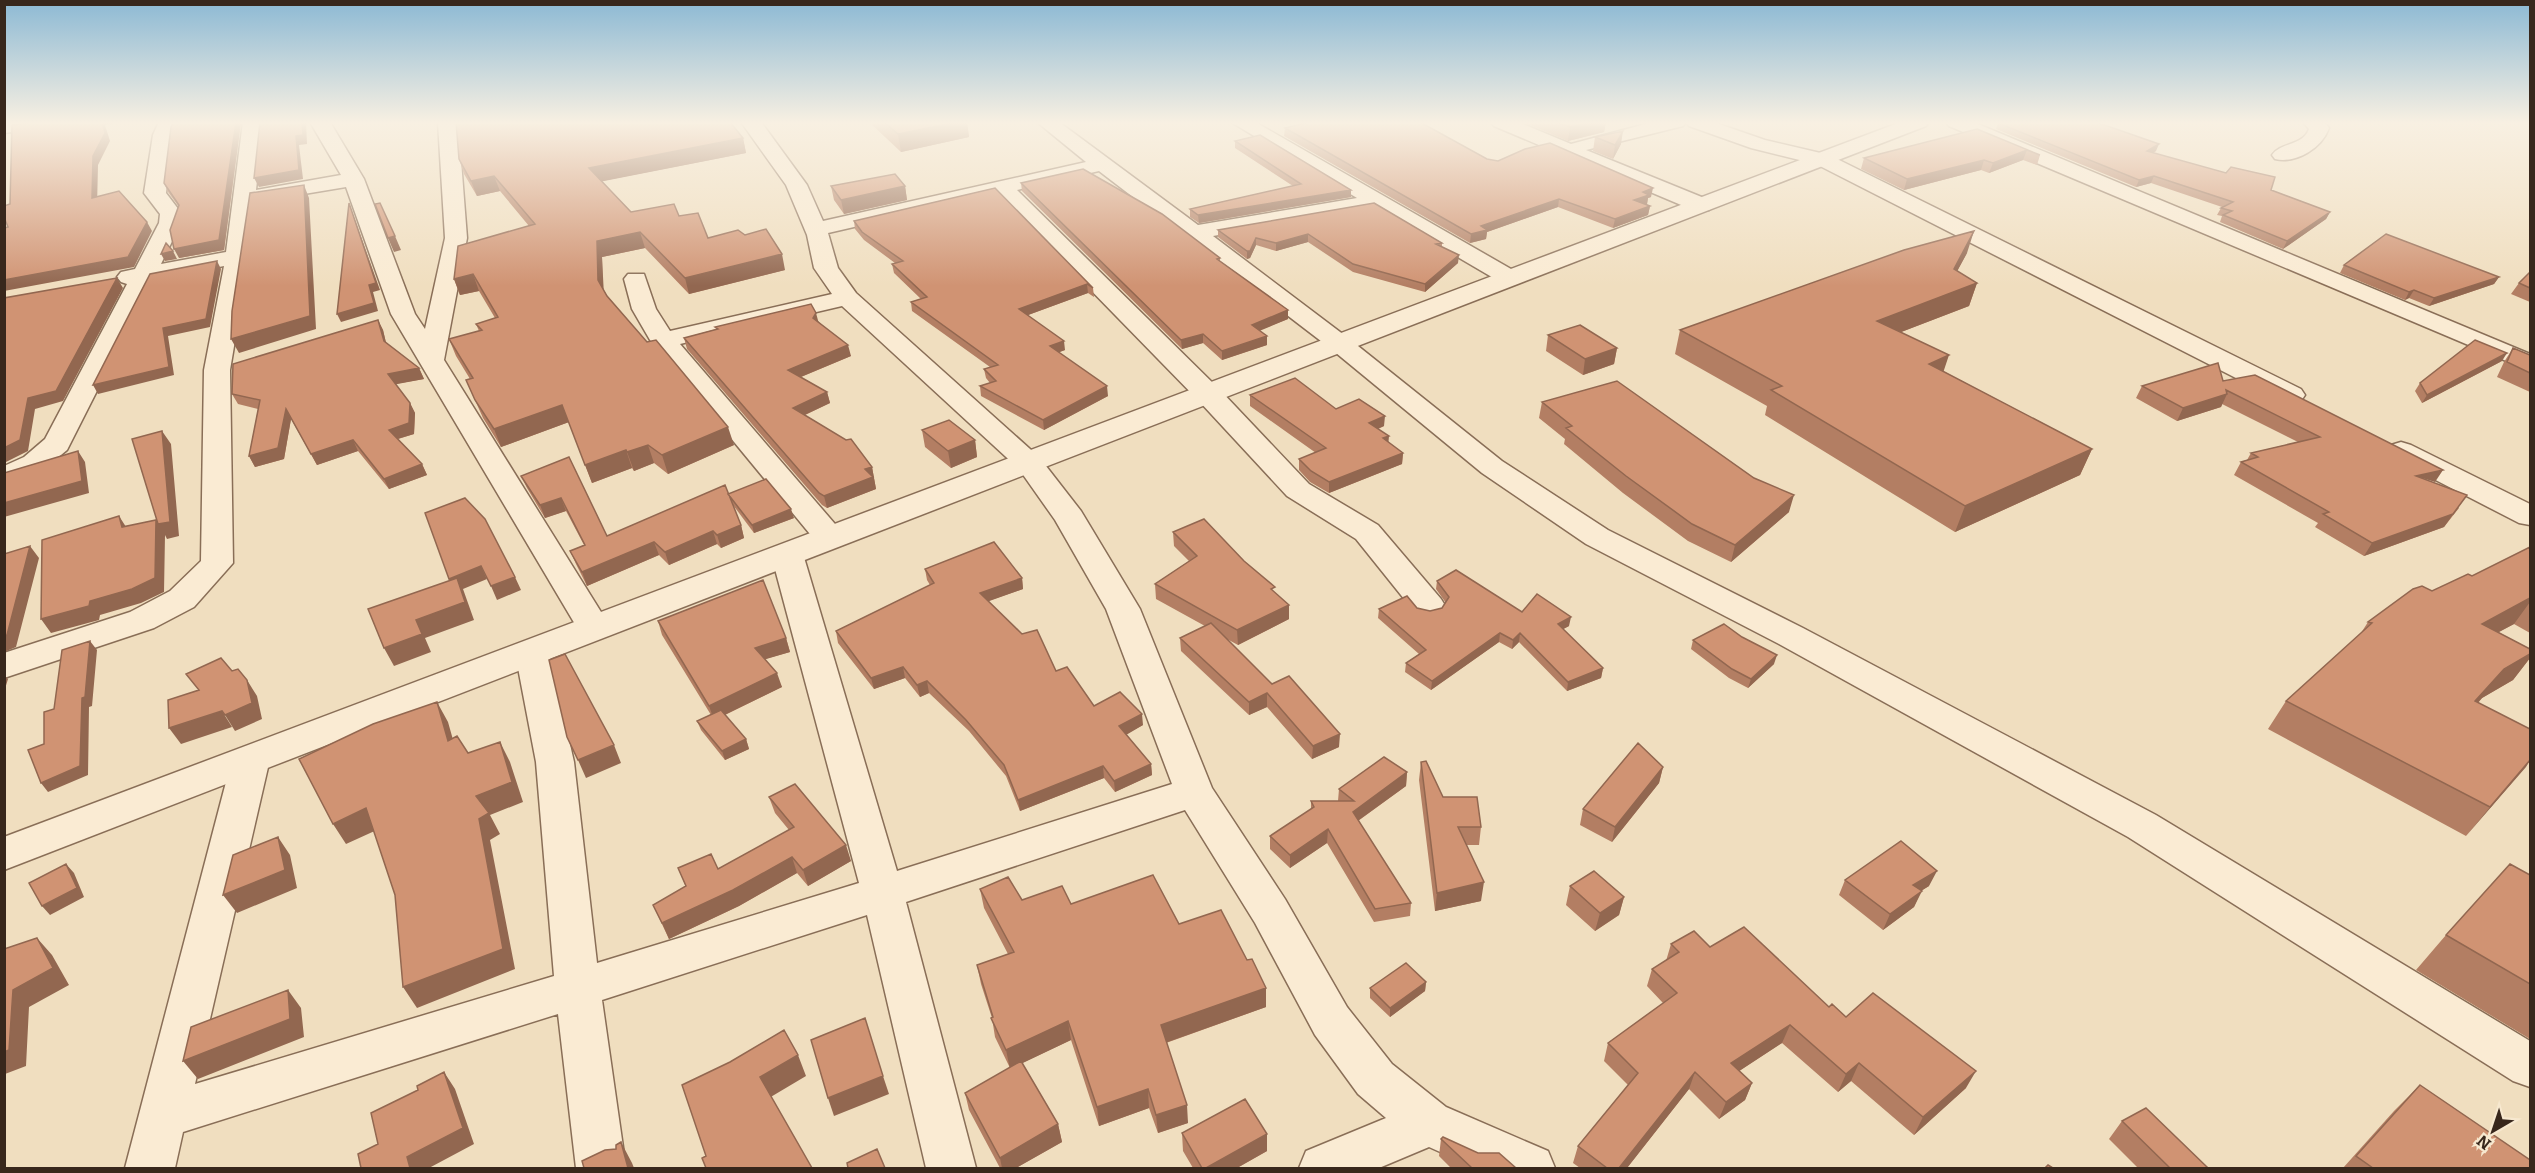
<svg xmlns="http://www.w3.org/2000/svg" width="2535" height="1173" font-family="Bitter,serif">
<rect width="100%" height="100%" fill="#f0debf"/>
<g fill="none" stroke-linecap="round" stroke-linejoin="round">
<defs>
<path id="minor" d="M 4,122 L 55,122 L 45,128 L 4,133 Z
M 159,122 L 179,122 L 173,135 L 166,193 L 182,214 L 181,223 L 161,264 L 226,252 L 243,122 L 263,122 L 256,190 L 341,175 L 310,122 L 330,122 L 364,179 L 415,314 L 425,329 L 445,238 L 438,122 L 458,122 L 467,238 L 444,360 L 611,628 L 606,636 L 594,639 L 582,636 L 391,314 L 346,187 L 262,201 L 255,200 L 249,257 L 230,370 L 233,563 L 194,607 L 154,628 L 4,678 L 4,653 L 130,612 L 170,591 L 201,561 L 204,370 L 224,266 L 153,280 L 67,450 L 44,469 L 4,486 L 4,466 L 24,457 L 45,439 L 127,284 L 121,282 L 117,277 L 121,272 L 135,269 L 159,223 L 160,214 L 144,193 L 153,135 Z
M 741,122 L 761,122 L 807,185 L 823,221 L 1086,162 L 1037,122 L 1059,122 L 1198,225 L 1357,198 L 1231,122 L 1255,122 L 1518,273 L 1522,278 L 1518,283 L 1502,283 L 1374,208 L 1213,236 L 1348,338 L 1502,461 L 1608,530 L 1803,628 L 2156,815 L 2530,1041 L 2530,1087 L 2513,1081 L 2128,837 L 1779,644 L 1586,544 L 1482,473 L 1330,348 L 1099,171 L 1017,190 L 1219,389 L 1309,484 L 1378,525 L 1441,599 L 1446,607 L 1441,615 L 1429,618 L 1417,615 L 1356,539 L 1287,496 L 1199,401 L 997,194 L 828,233 L 838,268 L 856,293 L 1039,457 L 1081,511 L 1140,609 L 1212,788 L 1285,899 L 1347,1007 L 1392,1064 L 1446,1107 L 1548,1151 L 1555,1168 L 1476,1168 L 1429,1147 L 1379,1168 L 1299,1168 L 1306,1151 L 1386,1118 L 1358,1094 L 1315,1035 L 1255,923 L 1185,810 L 906,902 L 976,1168 L 926,1168 L 867,915 L 602,1000 L 626,1168 L 576,1168 L 558,1014 L 183,1132 L 175,1168 L 125,1168 L 231,763 L 236,753 L 250,749 L 264,753 L 269,763 L 195,1084 L 554,976 L 536,762 L 515,652 L 520,644 L 532,640 L 544,644 L 549,652 L 574,762 L 597,963 L 859,883 L 771,554 L 776,547 L 787,544 L 798,547 L 803,554 L 897,871 L 1172,784 L 1106,609 L 1055,520 L 1019,469 L 842,306 L 680,344 L 841,531 L 846,538 L 841,545 L 830,547 L 819,545 L 650,340 L 632,309 L 624,279 L 628,274 L 644,274 L 656,309 L 670,331 L 832,294 L 814,268 L 807,235 L 786,185 Z
M 1491,122 L 1518,122 L 1571,144 L 1653,122 L 1686,122 L 1683,126 L 1586,150 L 1709,200 L 1712,205 L 1709,210 L 1693,210 L 1494,126 Z
M 1686,122 L 1713,122 L 1765,140 L 1829,155 L 2301,389 L 2305,395 L 2301,401 L 2291,403 L 2281,401 L 1816,164 L 1751,148 L 1689,126 Z
M 1946,122 L 1973,122 L 2530,354 L 2530,371 L 1949,126 Z
M 2303,122 L 2326,124 L 2329,128 C 2322,148 2296,164 2275,159 L 2272,155 C 2281,142 2303,146 2309,129 Z
M 2401,442 L 2411,445 L 2530,504 L 2530,525 L 2519,523 L 2391,457 L 2387,451 L 2391,445 Z"/>
<path id="tertiary" d="M 1901,122 L 1929,122 L 1926,126 L 4,870 L 4,837 Z"/>
</defs>
<!-- minor casing -->
<use href="#minor" stroke="#896e57" stroke-width="3"/>
<!-- tertiary casing -->
<use href="#tertiary" stroke="#896e57" stroke-width="3"/>
<!-- minor -->
<use href="#minor" fill="#faebd3" fill-rule="evenodd"/>
<!-- tertiary -->
<use href="#tertiary" fill="#faebd3" fill-rule="evenodd"/>
</g>
<!-- wall -->
<path fill="#b37e63" d="M 173,122 L 241,122 L 224,250 L 179,258 L 179,207 L 168,192 L 164,183 Z
M 869,122 L 967,122 L 969,137 L 901,152 Z
M 1299,122 L 1420,122 L 1487,159 L 1651,197 L 1648,198 L 1647,204 L 1646,204 L 1650,206 L 1648,215 L 1613,228 L 1558,207 L 1487,232 L 1486,239 L 1470,243 L 1284,136 L 1285,128 L 1299,125 Z
M 1523,122 L 1606,122 L 1604,132 L 1568,141 Z
M 1998,123 L 2156,151 L 2153,153 L 2271,190 L 2330,212 L 2326,219 L 2283,249 L 2220,222 L 2222,216 L 2217,215 L 2221,208 L 2222,207 L 2151,183 L 2136,187 L 1996,129 Z
M 1977,129 L 2040,155 L 2037,165 L 2023,160 L 1989,173 L 1981,170 L 1904,190 L 1861,169 L 1864,158 Z
M 1595,137 L 1621,144 L 1613,159 L 1593,151 Z
M 743,138 L 746,153 L 602,181 L 631,212 L 679,216 L 708,238 L 785,270 L 689,294 L 645,248 L 602,257 L 603,289 L 607,296 L 734,445 L 668,474 L 654,463 L 634,471 L 632,468 L 592,483 L 569,422 L 501,447 L 483,418 L 466,380 L 470,379 L 456,356 L 449,339 L 479,331 L 476,324 L 495,318 L 479,291 L 460,295 L 454,279 L 529,226 L 500,191 L 477,196 L 464,174 L 459,159 Z
M 1235,141 L 1351,197 L 1199,223 L 1190,217 L 1190,209 L 1293,186 L 1235,148 Z
M 1021,183 L 1220,258 L 1220,261 L 1288,310 L 1288,319 L 1260,330 L 1267,345 L 1222,360 L 1203,343 L 1182,349 L 1022,191 Z
M 831,186 L 905,186 L 907,200 L 844,214 L 834,200 Z
M 995,188 L 1093,288 L 1094,297 L 1088,293 L 1028,315 L 1065,350 L 1059,352 L 1108,396 L 1044,430 L 981,396 L 980,386 L 990,383 L 986,378 L 984,369 L 990,367 L 912,311 L 911,302 L 921,299 L 894,273 L 892,264 L 895,263 L 864,240 L 855,229 L 854,221 Z
M 1374,203 L 1442,243 L 1442,247 L 1458,263 L 1425,292 L 1353,272 L 1308,242 L 1276,251 L 1256,245 L 1250,258 L 1247,259 L 1218,237 L 1218,230 Z
M 1967,253 L 1957,271 L 1977,283 L 1969,306 L 1901,332 L 1943,371 L 2092,449 L 2080,475 L 1955,532 L 1765,415 L 1767,406 L 1675,354 L 1680,330 Z
M 2344,265 L 2499,277 L 2494,284 L 2429,306 L 2409,298 L 2405,300 L 2340,273 Z
M 2530,272 L 2530,302 L 2511,294 L 2519,283 Z
M 378,320 L 383,330 L 386,343 L 419,368 L 424,379 L 395,384 L 410,403 L 415,413 L 414,434 L 398,439 L 422,464 L 427,475 L 389,489 L 358,451 L 317,465 L 291,419 L 284,459 L 255,467 L 249,456 L 258,409 L 238,404 L 232,394 Z
M 818,321 L 851,356 L 801,377 L 827,392 L 830,403 L 805,415 L 872,467 L 876,489 L 827,508 L 822,505 L 687,349 L 684,338 L 716,329 L 715,327 Z
M 1548,335 L 1617,348 L 1614,364 L 1583,375 L 1546,351 Z
M 2513,348 L 2530,355 L 2530,392 L 2497,377 L 2504,362 Z
M 2502,361 L 2422,403 L 2415,391 L 2420,383 Z
M 2223,381 L 2434,483 L 2459,508 L 2444,527 L 2364,556 L 2315,527 L 2318,523 L 2234,475 L 2241,462 L 2247,460 L 2251,453 L 2298,442 L 2222,404 L 2221,407 L 2177,421 L 2136,398 L 2142,386 Z
M 1250,395 L 1336,409 L 1384,426 L 1378,429 L 1388,442 L 1403,453 L 1402,464 L 1329,493 L 1310,482 L 1299,470 L 1299,459 L 1316,453 L 1250,406 Z
M 1542,402 L 1789,512 L 1731,562 L 1688,541 L 1623,493 L 1564,444 L 1565,439 L 1539,418 Z
M 922,430 L 975,440 L 977,457 L 951,468 L 925,447 Z
M 569,457 L 607,536 L 729,495 L 794,518 L 754,533 L 733,505 L 741,525 L 744,538 L 721,548 L 717,544 L 669,565 L 659,555 L 587,586 L 576,564 L 570,551 L 584,545 L 566,511 L 545,518 L 527,488 L 521,476 Z
M 1173,532 L 1275,593 L 1289,605 L 1289,619 L 1238,645 L 1225,638 L 1272,684 L 1339,747 L 1312,759 L 1267,707 L 1249,715 L 1181,651 L 1180,638 L 1205,626 L 1156,599 L 1155,584 L 1189,561 L 1174,546 Z
M 2530,547 L 2530,633 L 2514,624 L 2498,632 L 2530,649 L 2530,658 L 2513,680 L 2482,698 L 2478,703 L 2530,729 L 2530,761 L 2466,836 L 2268,729 L 2286,701 L 2361,633 L 2368,622 L 2432,591 L 2472,576 Z
M 925,569 L 1022,578 L 1023,589 L 988,601 L 1056,671 L 1094,706 L 1143,725 L 1126,734 L 1151,764 L 1152,775 L 1115,792 L 1104,778 L 1020,811 L 1006,776 L 969,731 L 929,693 L 920,697 L 905,678 L 874,689 L 838,643 L 836,631 L 930,585 L 927,580 Z
M 1437,581 L 1522,612 L 1569,626 L 1563,629 L 1603,668 L 1601,678 L 1567,691 L 1519,642 L 1512,649 L 1499,642 L 1431,690 L 1405,672 L 1406,663 L 1419,654 L 1378,618 L 1379,609 L 1417,608 L 1430,611 L 1442,608 L 1446,603 L 1436,589 Z
M 658,621 L 786,638 L 790,652 L 765,659 L 782,687 L 725,715 L 746,739 L 749,749 L 725,760 L 701,730 L 697,721 L 711,715 L 662,635 Z
M 1693,640 L 1774,664 L 1748,688 L 1729,678 L 1691,649 Z
M 1421,762 L 1443,797 L 1481,827 L 1479,845 L 1466,845 L 1481,901 L 1435,911 L 1419,780 Z
M 1663,767 L 1659,783 L 1612,842 L 1580,825 L 1583,809 Z
M 1407,772 L 1406,786 L 1358,821 L 1411,903 L 1410,916 L 1374,922 L 1327,843 L 1290,868 L 1270,849 L 1270,836 L 1311,810 L 1311,801 L 1338,801 L 1339,789 Z
M 769,797 L 851,861 L 808,886 L 797,873 L 739,906 L 669,939 L 653,905 L 686,887 L 678,868 L 718,869 L 789,830 L 775,813 Z
M 2530,875 L 2530,1039 L 2416,970 L 2446,935 Z
M 1845,880 L 1929,886 L 1921,891 L 1914,907 L 1883,930 L 1839,895 Z
M 1570,886 L 1624,897 L 1619,915 L 1595,931 L 1566,905 Z
M 980,889 L 1022,900 L 1071,904 L 1179,924 L 1266,1007 L 1166,1043 L 1188,1123 L 1158,1133 L 1149,1108 L 1099,1126 L 1071,1040 L 1022,1063 L 1058,1124 L 1062,1142 L 1016,1168 L 1000,1168 L 969,1110 L 965,1093 L 1010,1068 L 995,1037 L 992,1018 L 981,984 L 977,965 L 1008,954 L 984,908 Z
M 1671,944 L 1710,947 L 1829,1007 L 1966,1088 L 1914,1135 L 1851,1081 L 1838,1092 L 1782,1043 L 1739,1071 L 1752,1083 L 1745,1100 L 1719,1119 L 1689,1089 L 1627,1168 L 1580,1168 L 1573,1163 L 1578,1146 L 1628,1085 L 1604,1061 L 1608,1043 L 1663,1003 L 1647,986 L 1652,969 L 1666,961 Z
M 1426,982 L 1425,991 L 1390,1017 L 1370,998 L 1370,988 Z
M 2420,1085 L 2530,1168 L 2343,1168 L 2394,1111 Z
M 2122,1121 L 2208,1168 L 2138,1168 L 2109,1139 Z
M 1182,1133 L 1267,1151 L 1237,1168 L 1193,1168 L 1183,1151 Z
M 1441,1139 L 1516,1168 L 1451,1168 L 1439,1156 Z"/>
<!-- shaded-wall -->
<path fill="#926750" d="M 102,122 L 125,122 L 105,125 L 110,141 L 98,165 L 97,207 L 92,198 L 93,156 Z
M 236,122 L 241,122 L 224,250 L 179,258 L 174,249 Z
M 302,122 L 306,122 L 307,144 L 299,145 L 303,179 L 259,187 L 254,178 L 296,136 Z
M 958,122 L 967,122 L 969,137 L 901,152 L 898,134 Z
M 1592,122 L 1606,122 L 1604,132 L 1568,141 L 1570,127 Z
M 1623,131 L 1621,144 L 1613,159 L 1615,145 Z
M 743,138 L 746,153 L 594,183 L 589,168 Z
M 2159,144 L 2156,151 L 2144,157 L 2147,151 Z
M 2027,150 L 2023,160 L 1989,173 L 1993,163 Z
M 1984,160 L 1981,170 L 1904,190 L 1907,179 Z
M 494,176 L 500,191 L 477,196 L 471,181 Z
M 2154,176 L 2151,183 L 2136,187 L 2139,180 Z
M 304,185 L 309,198 L 316,329 L 239,353 L 231,339 Z
M 905,186 L 907,200 L 844,214 L 841,200 Z
M 1653,188 L 1651,197 L 1648,198 L 1647,204 L 1632,209 L 1634,200 L 1643,192 Z
M 1351,190 L 1351,197 L 1199,223 L 1198,215 Z
M 1559,199 L 1558,207 L 1487,232 L 1486,239 L 1470,243 L 1471,234 L 1481,226 Z
M 349,203 L 380,290 L 373,292 L 378,311 L 341,322 L 337,314 Z
M 1650,206 L 1648,215 L 1613,228 L 1615,219 Z
M 2330,212 L 2326,219 L 2283,249 L 2287,241 Z
M 147,222 L 152,231 L 134,267 L 4,291 L 4,280 Z
M 1974,231 L 1967,253 L 1946,292 L 1954,269 Z
M 640,232 L 645,248 L 602,257 L 604,296 L 598,280 L 597,241 Z
M 1308,234 L 1308,242 L 1276,251 L 1276,243 Z
M 395,236 L 401,250 L 394,252 L 388,238 Z
M 1256,238 L 1256,245 L 1250,258 L 1247,259 L 1247,251 Z
M 173,251 L 177,259 L 165,261 L 161,254 Z
M 782,254 L 785,270 L 689,294 L 685,278 Z
M 1459,255 L 1458,263 L 1425,292 L 1425,284 Z
M 217,261 L 221,269 L 210,327 L 168,336 L 174,375 L 98,394 L 93,385 L 163,328 Z
M 473,274 L 479,291 L 460,295 L 454,279 Z
M 2499,277 L 2494,284 L 2429,306 L 2434,298 Z
M 117,278 L 123,288 L 63,401 L 35,409 L 28,451 L 4,463 L 4,448 L 28,398 Z
M 1977,283 L 1969,306 L 1870,344 L 1877,321 Z
M 1087,284 L 1088,293 L 1020,318 L 1019,309 Z
M 2414,290 L 2409,298 L 2405,300 L 2409,292 Z
M 1288,310 L 1288,319 L 1252,334 L 1252,325 Z
M 816,313 L 819,324 L 813,318 Z
M 378,320 L 383,330 L 388,351 L 384,341 Z
M 1203,334 L 1203,343 L 1182,349 L 1181,340 Z
M 1267,336 L 1267,345 L 1222,360 L 1222,351 Z
M 1064,341 L 1065,350 L 1052,355 L 1050,346 Z
M 848,345 L 851,356 L 791,381 L 788,370 Z
M 1617,348 L 1614,364 L 1583,375 L 1585,359 Z
M 2507,353 L 2502,361 L 2422,403 L 2427,395 Z
M 1949,355 L 1941,379 L 1929,364 Z
M 419,368 L 424,379 L 392,385 L 388,374 Z
M 1107,386 L 1108,396 L 1044,430 L 1043,420 Z
M 827,392 L 830,403 L 796,419 L 793,408 Z
M 2227,394 L 2221,407 L 2177,421 L 2183,408 Z
M 410,403 L 415,413 L 414,434 L 394,440 L 389,430 Z
M 562,405 L 569,422 L 501,447 L 494,429 Z
M 286,409 L 291,419 L 284,459 L 255,467 L 249,456 Z
M 1385,416 L 1384,426 L 1368,433 L 1369,423 Z
M 728,427 L 734,445 L 668,474 L 662,455 Z
M 162,431 L 171,444 L 179,536 L 167,539 L 165,535 L 164,592 L 141,603 L 100,615 L 99,620 L 51,633 L 41,619 L 90,601 L 156,520 Z
M 1389,436 L 1388,447 L 1383,438 Z
M 353,440 L 358,451 L 317,465 L 311,454 Z
M 975,440 L 977,457 L 951,468 L 948,451 Z
M 648,445 L 654,463 L 634,471 L 627,452 Z
M 2092,449 L 2080,475 L 1955,532 L 1965,506 Z
M 626,450 L 632,468 L 592,483 L 585,465 Z
M 78,451 L 85,462 L 89,493 L 4,517 L 4,503 Z
M 1403,453 L 1402,464 L 1329,493 L 1329,482 Z
M 422,464 L 427,475 L 389,489 L 384,479 Z
M 872,467 L 876,489 L 827,508 L 824,496 L 865,469 Z
M 2443,470 L 2435,482 L 2416,476 Z
M 1794,495 L 1789,512 L 1731,562 L 1735,545 Z
M 2467,495 L 2444,527 L 2364,556 L 2372,543 Z
M 561,498 L 566,511 L 545,518 L 540,505 Z
M 791,509 L 794,518 L 754,533 L 752,525 Z
M 119,516 L 128,530 L 122,527 Z
M 741,525 L 744,538 L 721,548 L 717,535 Z
M 713,531 L 717,544 L 669,565 L 665,552 Z
M 654,542 L 659,555 L 587,586 L 582,572 Z
M 30,546 L 39,558 L 16,647 L 4,652 L 4,636 Z
M 481,566 L 487,579 L 463,589 L 474,620 L 425,638 L 431,652 L 394,666 L 384,648 L 416,620 L 455,593 L 449,579 Z
M 515,577 L 521,590 L 497,600 L 491,586 Z
M 1022,578 L 1023,589 L 981,604 L 980,593 Z
M 2530,598 L 2530,602 L 2514,624 L 2462,652 L 2482,624 Z
M 1289,605 L 1289,619 L 1238,645 L 1237,630 Z
M 1571,617 L 1569,626 L 1556,633 L 1558,624 Z
M 1500,633 L 1499,642 L 1431,690 L 1432,681 Z
M 1520,633 L 1519,642 L 1512,649 L 1513,640 Z
M 786,638 L 790,652 L 759,661 L 755,648 Z
M 90,641 L 97,650 L 92,706 L 89,707 L 88,775 L 48,792 L 41,783 L 82,698 Z
M 2530,654 L 2530,658 L 2513,680 L 2482,698 L 2453,730 L 2475,701 L 2504,669 Z
M 1777,655 L 1774,664 L 1748,688 L 1751,679 Z
M 903,667 L 905,678 L 874,689 L 871,678 Z
M 1603,668 L 1601,678 L 1567,691 L 1568,682 Z
M 777,673 L 782,687 L 714,720 L 709,706 Z
M 4,675 L 8,679 L 4,692 Z
M 247,680 L 257,696 L 262,719 L 235,731 L 225,715 Z
M 927,681 L 929,693 L 920,697 L 917,685 Z
M 1267,693 L 1267,707 L 1249,715 L 1249,702 Z
M 437,702 L 448,722 L 459,761 L 448,741 Z
M 222,711 L 232,727 L 181,744 L 169,728 Z
M 1142,714 L 1143,725 L 1121,738 L 1119,726 Z
M 1340,734 L 1339,747 L 1312,759 L 1313,746 Z
M 746,739 L 749,749 L 725,760 L 722,751 Z
M 500,742 L 510,762 L 523,802 L 490,815 L 500,834 L 490,840 L 515,969 L 417,1008 L 403,987 L 479,819 L 476,796 Z
M 614,745 L 621,763 L 586,778 L 578,760 Z
M 2530,760 L 2526,767 L 2466,836 L 2490,807 Z
M 1151,764 L 1152,775 L 1115,792 L 1114,781 Z
M 1103,766 L 1104,778 L 1020,811 L 1018,800 Z
M 1663,767 L 1659,783 L 1612,842 L 1615,827 Z
M 1407,772 L 1406,786 L 1352,825 L 1353,812 Z
M 366,808 L 379,829 L 346,844 L 333,824 Z
M 1328,829 L 1327,843 L 1290,868 L 1290,855 Z
M 278,837 L 290,855 L 297,888 L 237,913 L 223,895 Z
M 846,845 L 851,861 L 808,886 L 803,870 Z
M 792,857 L 797,873 L 739,906 L 669,939 L 662,923 Z
M 66,864 L 74,873 L 84,897 L 50,915 L 42,906 Z
M 1937,871 L 1929,886 L 1906,900 L 1913,885 Z
M 1484,882 L 1481,901 L 1435,911 L 1437,893 Z
M 1922,891 L 1914,907 L 1883,930 L 1890,914 Z
M 1624,897 L 1619,915 L 1595,931 L 1600,913 Z
M 37,938 L 52,955 L 69,985 L 29,1007 L 26,1066 L 5,1074 L 4,1077 L 4,1052 L 13,990 Z
M 1426,982 L 1425,991 L 1390,1017 L 1390,1008 Z
M 1266,988 L 1266,1007 L 1162,1044 L 1161,1025 Z
M 288,990 L 301,1008 L 304,1037 L 198,1079 L 183,1061 Z
M 1068,1021 L 1071,1040 L 1010,1069 L 1006,1050 Z
M 1790,1025 L 1782,1043 L 1724,1081 L 1731,1063 Z
M 798,1055 L 806,1076 L 769,1098 L 760,1077 Z
M 1859,1063 L 1851,1081 L 1838,1092 L 1846,1074 Z
M 1976,1071 L 1966,1088 L 1914,1135 L 1923,1117 Z
M 444,1072 L 455,1089 L 474,1144 L 429,1168 L 410,1168 L 407,1157 Z
M 1695,1072 L 1689,1089 L 1627,1168 L 1619,1168 Z
M 883,1076 L 889,1094 L 834,1116 L 828,1098 Z
M 1752,1083 L 1745,1100 L 1719,1119 L 1726,1102 Z
M 1148,1089 L 1149,1108 L 1099,1126 L 1097,1107 Z
M 1187,1105 L 1188,1123 L 1158,1133 L 1156,1115 Z
M 1058,1124 L 1062,1142 L 1016,1168 L 1002,1168 L 1000,1158 Z
M 1267,1134 L 1267,1151 L 1237,1168 L 1206,1168 Z
M 621,1142 L 632,1163 L 634,1168 L 628,1168 Z"/>
<!-- building -->
<path fill="#d09373" stroke="#926750" stroke-width="1.5" d="M 37,122 L 102,122 L 105,133 L 93,156 L 92,198 L 119,191 L 147,222 L 128,257 L 4,280 L 4,228 L 8,227 L 4,217 L 4,206 L 10,204 L 12,125 Z
M 173,122 L 236,122 L 219,240 L 174,249 L 170,230 L 179,205 L 164,183 L 171,127 Z
M 260,122 L 302,122 L 303,135 L 296,136 L 299,170 L 254,178 Z
M 456,122 L 730,122 L 743,138 L 589,168 L 631,212 L 674,204 L 679,216 L 698,213 L 708,238 L 738,230 L 745,235 L 766,229 L 782,254 L 685,278 L 640,232 L 597,241 L 598,280 L 607,296 L 647,342 L 656,340 L 728,427 L 662,455 L 648,445 L 627,452 L 626,450 L 585,465 L 562,405 L 494,429 L 475,400 L 466,380 L 473,378 L 449,339 L 482,330 L 476,324 L 498,317 L 473,274 L 454,279 L 458,246 L 535,224 L 494,176 L 471,181 L 459,159 Z
M 884,122 L 958,122 L 898,134 Z
M 1308,122 L 1420,122 L 1487,159 L 1498,161 L 1525,149 L 1550,143 L 1653,188 L 1643,192 L 1649,195 L 1634,200 L 1650,206 L 1615,219 L 1559,199 L 1481,226 L 1487,230 L 1471,234 L 1285,128 L 1309,122 Z
M 1556,122 L 1592,122 L 1570,127 Z
M 2000,122 L 2021,122 L 2025,123 L 2030,122 L 2096,122 L 2159,144 L 2147,151 L 2226,173 L 2231,167 L 2275,177 L 2271,190 L 2330,212 L 2287,241 L 2223,215 L 2232,211 L 2221,208 L 2233,202 L 2154,176 L 2139,180 L 1998,123 Z
M 1977,129 L 2040,155 L 2027,150 L 1993,163 L 1984,160 L 1907,179 L 1864,158 Z
M 1623,131 L 1615,145 L 1595,137 Z
M 1260,135 L 1351,190 L 1198,215 L 1190,209 L 1301,184 L 1235,141 Z
M 1083,169 L 1162,214 L 1220,258 L 1217,259 L 1288,310 L 1252,325 L 1267,336 L 1222,351 L 1203,334 L 1181,340 L 1021,183 Z
M 895,174 L 905,186 L 841,200 L 831,186 Z
M 304,185 L 310,316 L 231,339 L 232,311 L 250,193 Z
M 995,188 L 1093,288 L 1087,284 L 1019,309 L 1064,341 L 1050,346 L 1107,386 L 1043,420 L 980,386 L 996,381 L 984,369 L 998,365 L 911,302 L 927,297 L 892,264 L 903,261 L 862,232 L 854,221 Z
M 349,203 L 376,283 L 369,285 L 374,303 L 337,314 Z
M 380,203 L 395,236 L 388,238 L 375,204 Z
M 1374,203 L 1442,243 L 1436,244 L 1459,255 L 1425,284 L 1353,264 L 1308,234 L 1276,243 L 1256,238 L 1250,251 L 1247,251 L 1218,230 Z
M 1974,231 L 1954,269 L 1977,283 L 1877,321 L 1949,355 L 1929,364 L 2092,449 L 1965,506 L 1771,390 L 1782,386 L 1680,330 L 1904,250 Z
M 2386,234 L 2499,277 L 2434,298 L 2414,290 L 2409,292 L 2344,265 Z
M 166,243 L 173,251 L 161,254 Z
M 217,261 L 206,319 L 163,328 L 169,367 L 93,385 L 150,274 Z
M 2530,272 L 2530,288 L 2519,283 Z
M 117,278 L 56,391 L 28,398 L 20,440 L 4,448 L 4,298 Z
M 811,304 L 816,313 L 813,318 L 848,345 L 788,370 L 827,392 L 793,408 L 846,440 L 851,439 L 872,467 L 865,469 L 873,477 L 824,496 L 819,493 L 684,338 L 718,329 L 715,327 Z
M 378,320 L 384,341 L 419,368 L 388,374 L 410,403 L 409,423 L 389,430 L 422,464 L 384,479 L 353,440 L 311,454 L 286,409 L 278,448 L 249,456 L 260,400 L 232,394 L 233,364 Z
M 1580,325 L 1617,348 L 1585,359 L 1548,335 Z
M 2475,340 L 2507,353 L 2427,395 L 2420,383 Z
M 2513,348 L 2530,355 L 2530,373 L 2507,362 Z
M 2218,363 L 2223,381 L 2255,375 L 2443,470 L 2416,476 L 2467,495 L 2453,514 L 2372,543 L 2323,514 L 2329,512 L 2241,462 L 2258,457 L 2251,453 L 2320,437 L 2226,390 L 2227,394 L 2183,408 L 2142,386 Z
M 1295,378 L 1336,409 L 1359,399 L 1385,416 L 1369,423 L 1389,436 L 1383,438 L 1403,453 L 1329,482 L 1311,471 L 1299,459 L 1326,448 L 1250,395 Z
M 1617,381 L 1754,478 L 1794,495 L 1735,545 L 1692,524 L 1626,476 L 1566,428 L 1572,426 L 1542,402 Z
M 949,420 L 975,440 L 948,451 L 922,430 Z
M 162,431 L 170,522 L 158,524 L 132,439 Z
M 78,451 L 82,481 L 4,503 L 4,473 Z
M 569,457 L 607,536 L 725,485 L 741,525 L 717,535 L 713,531 L 665,552 L 654,542 L 582,572 L 570,551 L 585,545 L 561,498 L 540,505 L 521,476 Z
M 766,479 L 791,509 L 752,525 L 728,494 Z
M 465,498 L 485,519 L 515,577 L 491,586 L 481,566 L 449,579 L 425,513 Z
M 119,516 L 122,527 L 156,520 L 155,578 L 132,589 L 90,601 L 89,606 L 41,619 L 42,540 Z
M 1204,519 L 1244,561 L 1275,587 L 1271,589 L 1289,605 L 1237,630 L 1155,584 L 1197,556 L 1173,532 Z
M 994,542 L 1022,578 L 980,593 L 1022,634 L 1037,630 L 1056,671 L 1067,667 L 1094,706 L 1120,692 L 1142,714 L 1119,726 L 1151,764 L 1114,781 L 1103,766 L 1018,800 L 1004,765 L 966,720 L 927,681 L 917,685 L 903,667 L 871,678 L 836,631 L 934,583 L 925,569 Z
M 30,546 L 7,635 L 4,636 L 4,554 Z
M 2530,547 L 2530,598 L 2482,624 L 2530,649 L 2530,654 L 2504,669 L 2475,701 L 2530,729 L 2530,760 L 2490,807 L 2286,701 L 2372,623 L 2368,622 L 2413,589 L 2422,586 L 2432,591 L 2468,574 L 2472,576 Z
M 1456,570 L 1522,612 L 1537,594 L 1571,617 L 1558,624 L 1603,668 L 1568,682 L 1520,633 L 1513,640 L 1500,633 L 1432,681 L 1406,663 L 1426,650 L 1379,609 L 1407,596 L 1417,608 L 1430,611 L 1442,608 L 1449,597 L 1437,581 Z
M 457,578 L 465,602 L 416,620 L 422,634 L 384,648 L 368,609 Z
M 763,580 L 786,638 L 755,648 L 777,673 L 709,706 L 658,621 Z
M 1211,623 L 1272,684 L 1289,676 L 1340,734 L 1313,746 L 1267,693 L 1249,702 L 1180,638 Z
M 1724,624 L 1742,637 L 1777,655 L 1751,679 L 1732,669 L 1693,640 Z
M 90,641 L 85,697 L 82,698 L 80,766 L 41,783 L 28,750 L 44,744 L 44,712 L 54,709 L 62,650 Z
M 565,654 L 614,745 L 578,760 L 567,737 L 549,660 Z
M 221,658 L 232,671 L 238,669 L 247,680 L 252,703 L 225,715 L 222,711 L 169,728 L 168,700 L 199,690 L 186,674 Z
M 437,702 L 448,741 L 457,736 L 468,753 L 500,742 L 512,782 L 476,796 L 489,813 L 479,819 L 503,949 L 403,987 L 395,895 L 366,808 L 333,824 L 299,759 L 373,724 Z
M 721,710 L 746,739 L 722,751 L 697,721 Z
M 1638,743 L 1663,767 L 1615,827 L 1583,809 Z
M 1384,757 L 1407,772 L 1353,812 L 1411,903 L 1375,909 L 1328,829 L 1290,855 L 1270,836 L 1314,807 L 1311,801 L 1354,801 L 1339,789 Z
M 1426,761 L 1443,797 L 1477,797 L 1481,827 L 1458,827 L 1484,882 L 1437,893 L 1421,762 Z
M 795,784 L 846,845 L 803,870 L 792,857 L 733,890 L 662,923 L 653,905 L 686,886 L 678,868 L 711,854 L 718,869 L 794,827 L 769,797 Z
M 278,837 L 285,870 L 223,895 L 233,855 Z
M 1901,841 L 1937,871 L 1913,885 L 1922,891 L 1890,914 L 1845,880 Z
M 66,864 L 77,888 L 42,906 L 29,883 Z
M 2510,864 L 2530,875 L 2530,984 L 2446,935 Z
M 1594,871 L 1624,897 L 1600,913 L 1570,886 Z
M 1153,875 L 1179,924 L 1221,910 L 1247,960 L 1252,959 L 1266,988 L 1161,1025 L 1187,1105 L 1156,1115 L 1148,1089 L 1097,1107 L 1068,1021 L 1006,1050 L 991,1018 L 993,1017 L 977,965 L 1014,952 L 980,889 L 1008,877 L 1022,900 L 1062,886 L 1071,904 Z
M 1744,927 L 1829,1007 L 1832,1004 L 1846,1017 L 1873,993 L 1976,1071 L 1923,1117 L 1859,1063 L 1846,1074 L 1790,1025 L 1731,1063 L 1752,1083 L 1726,1102 L 1695,1072 L 1619,1168 L 1607,1168 L 1578,1146 L 1638,1073 L 1608,1043 L 1677,993 L 1652,969 L 1679,952 L 1671,944 L 1694,931 L 1710,947 Z
M 37,938 L 53,968 L 13,990 L 9,1050 L 4,1052 L 4,949 Z
M 1406,963 L 1426,982 L 1390,1008 L 1370,988 Z
M 288,990 L 290,1019 L 183,1061 L 191,1027 Z
M 865,1018 L 883,1076 L 828,1098 L 811,1040 Z
M 784,1030 L 798,1055 L 760,1077 L 812,1168 L 706,1168 L 702,1158 L 706,1156 L 682,1085 L 730,1062 Z
M 1021,1061 L 1058,1124 L 1000,1158 L 965,1093 Z
M 444,1072 L 463,1128 L 407,1157 L 410,1168 L 361,1168 L 358,1154 L 378,1144 L 371,1113 L 418,1090 L 417,1086 Z
M 2420,1085 L 2530,1160 L 2530,1168 L 2373,1168 L 2356,1156 Z
M 1245,1099 L 1267,1134 L 1206,1168 L 1202,1168 L 1182,1133 Z
M 2146,1108 L 2208,1168 L 2170,1168 L 2122,1121 Z
M 1443,1137 L 1478,1153 L 1499,1153 L 1516,1168 L 1472,1168 L 1441,1139 Z
M 621,1142 L 628,1168 L 584,1168 L 582,1161 L 605,1150 L 616,1149 L 616,1145 Z
M 877,1149 L 885,1168 L 848,1168 L 847,1163 Z
M 2048,1165 L 2053,1168 L 2045,1168 Z"/>
<!-- sky -->
<linearGradient id="sky" x2="0" y2="1"><stop stop-color="#8cb9d4"/><stop offset="0.43" stop-color="#f8f0e2"/><stop offset="1" stop-color="#f8f0e2" stop-opacity="0"/></linearGradient>
<rect width="2535" height="286" fill="url(#sky)"/>
<!-- border -->
<rect width="2535" height="1173" fill="none" stroke="#38271c" stroke-width="12"/>
<!-- north arrow -->
<g transform="translate(2493 1131) rotate(219)" stroke="#f7e8cf" stroke-width="4.5" paint-order="stroke">
<path d="M0-4.5L10 22L0 15L-10 22Z" fill="#38271c"/>
<text y="-9" font-size="16" font-weight="bold" text-anchor="middle" fill="#38271c">N</text>
</g>
</svg>
